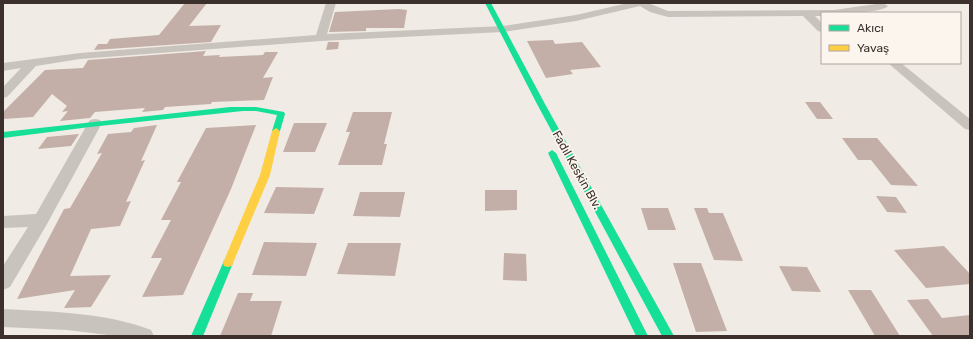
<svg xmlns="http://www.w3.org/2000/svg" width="973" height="339" font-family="Rubik,sans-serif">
<rect width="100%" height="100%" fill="#f0ebe5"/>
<!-- building -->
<path fill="#c3afa7" d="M 185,3 L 207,3 L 189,26 L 221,25 L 211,42 L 94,50 L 98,44 L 107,44 L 110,39 L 159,35 Z
M 399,9 L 407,10 L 404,28 L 366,28 L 366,31 L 329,32 L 335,12 Z
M 553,40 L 555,44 L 582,42 L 601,67 L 570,70 L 573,74 L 546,78 L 527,41 Z
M 328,42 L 339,42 L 338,49 L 326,50 Z
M 206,51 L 203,56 L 220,55 L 219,57 L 263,55 L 265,52 L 278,52 L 263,78 L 273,77 L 264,100 L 212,102 L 211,104 L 165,107 L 163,110 L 142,112 L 145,108 L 95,112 L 90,118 L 60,121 L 68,111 L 62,112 L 67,106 L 52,94 L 33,117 L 3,119 L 3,112 L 45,70 L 83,68 L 88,60 Z
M 805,102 L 820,102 L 833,119 L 817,119 Z
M 353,112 L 392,112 L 384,144 L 387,144 L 382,165 L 338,165 L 350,132 L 346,132 Z
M 294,123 L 327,123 L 315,152 L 283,152 Z
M 157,125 L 141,161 L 145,160 L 126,202 L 131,201 L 120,226 L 91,229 L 70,276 L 111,275 L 91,307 L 64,308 L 75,290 L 17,299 L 64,209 L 70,208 L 102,153 L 97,154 L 108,134 L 131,132 L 134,128 Z
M 256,125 L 231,189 L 183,295 L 142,297 L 162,258 L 151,258 L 171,220 L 161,220 L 181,182 L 177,182 L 206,128 Z
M 79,134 L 71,146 L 38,149 L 47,137 Z
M 842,138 L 877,138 L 918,186 L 891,185 L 871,160 L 858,160 Z
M 276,187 L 324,188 L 314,214 L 264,213 Z
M 485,190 L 517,190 L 517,210 L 485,211 Z
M 360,192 L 405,192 L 400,217 L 353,216 Z
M 876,196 L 896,197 L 907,213 L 887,212 Z
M 641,208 L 668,208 L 676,230 L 648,230 Z
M 694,208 L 707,208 L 709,213 L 723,213 L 743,261 L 714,260 Z
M 264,242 L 317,243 L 306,276 L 252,275 Z
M 348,243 L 401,243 L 395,276 L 337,274 Z
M 944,246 L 970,274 L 970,284 L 926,288 L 894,250 Z
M 504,253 L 526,254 L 527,281 L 503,280 Z
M 673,263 L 701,263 L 727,331 L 696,332 Z
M 779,266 L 807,267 L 821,292 L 792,291 Z
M 848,290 L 871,290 L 900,336 L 875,336 Z
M 238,293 L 253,293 L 250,301 L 282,301 L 271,336 L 220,336 Z
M 928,299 L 942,318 L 970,315 L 970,336 L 933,336 L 907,300 Z"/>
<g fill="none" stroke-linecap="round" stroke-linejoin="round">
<!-- street -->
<path fill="#c9c3be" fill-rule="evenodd" d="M 326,3 L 336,3 L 327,34 L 503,26 L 576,15 L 628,3 L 648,3 L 668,11 L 834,10 L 883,3 L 888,6 C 880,14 835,13 822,13 L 822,16 L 815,16 L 822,23 L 822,32 L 818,31 L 803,16 L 668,17 L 650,12 L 640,6 L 576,21 L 503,32 L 321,41 L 80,59 L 36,66 L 7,97 L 3,98 L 3,87 L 21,68 L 3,71 L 3,63 L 80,53 L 316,35 Z
M 888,63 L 901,63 L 970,119 L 970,130 L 965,129 Z
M 95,119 L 100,120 L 102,123 L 47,224 L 10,287 L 3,290 L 3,266 L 28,227 L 3,228 L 3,216 L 36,214 L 88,123 L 90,120 Z
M 3,309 C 53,312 104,312 151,330 L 154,336 L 116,336 L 67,330 L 3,327 Z"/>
<!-- fast -->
<path fill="#16e098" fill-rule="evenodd" d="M 485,3 L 491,3 L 545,104 L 674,336 L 662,336 L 537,104 Z
M 230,107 L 256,107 L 284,112 L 285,114 L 280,131 L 276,134 L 272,131 L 277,115 L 256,111 L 243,111 L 90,127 L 3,138 L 3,132 Z
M 552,150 L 556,153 L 648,336 L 636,336 L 548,153 Z
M 228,259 L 232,260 L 233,263 L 203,336 L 191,336 L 223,263 L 224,260 Z"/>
<!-- slow -->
<path fill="#ffcf43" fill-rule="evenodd" d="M 276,128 L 280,131 L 270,175 L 233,263 L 232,266 L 228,267 L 224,266 L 223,263 L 260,175 L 272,131 Z"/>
</g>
<g text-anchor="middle" stroke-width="3.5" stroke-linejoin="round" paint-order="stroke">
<!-- street labels -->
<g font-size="12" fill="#3b302b" stroke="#fbf5ee">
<text transform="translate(577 170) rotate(61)" y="4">Fadıl Keskin Blv.</text>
</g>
</g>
<!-- border -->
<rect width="973" height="339" fill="none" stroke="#3b302b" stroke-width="8"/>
<!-- legend -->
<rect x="821" y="12" width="140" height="52" fill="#fbf5ee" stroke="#aea6a0"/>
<rect x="829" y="25" width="20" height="6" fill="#16e098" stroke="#aea6a0"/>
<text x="857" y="32" font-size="12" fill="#3b302b">Akıcı</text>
<rect x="829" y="45" width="20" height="6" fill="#ffcf43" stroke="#aea6a0"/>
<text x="857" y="52" font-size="12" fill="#3b302b">Yavaş</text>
</svg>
